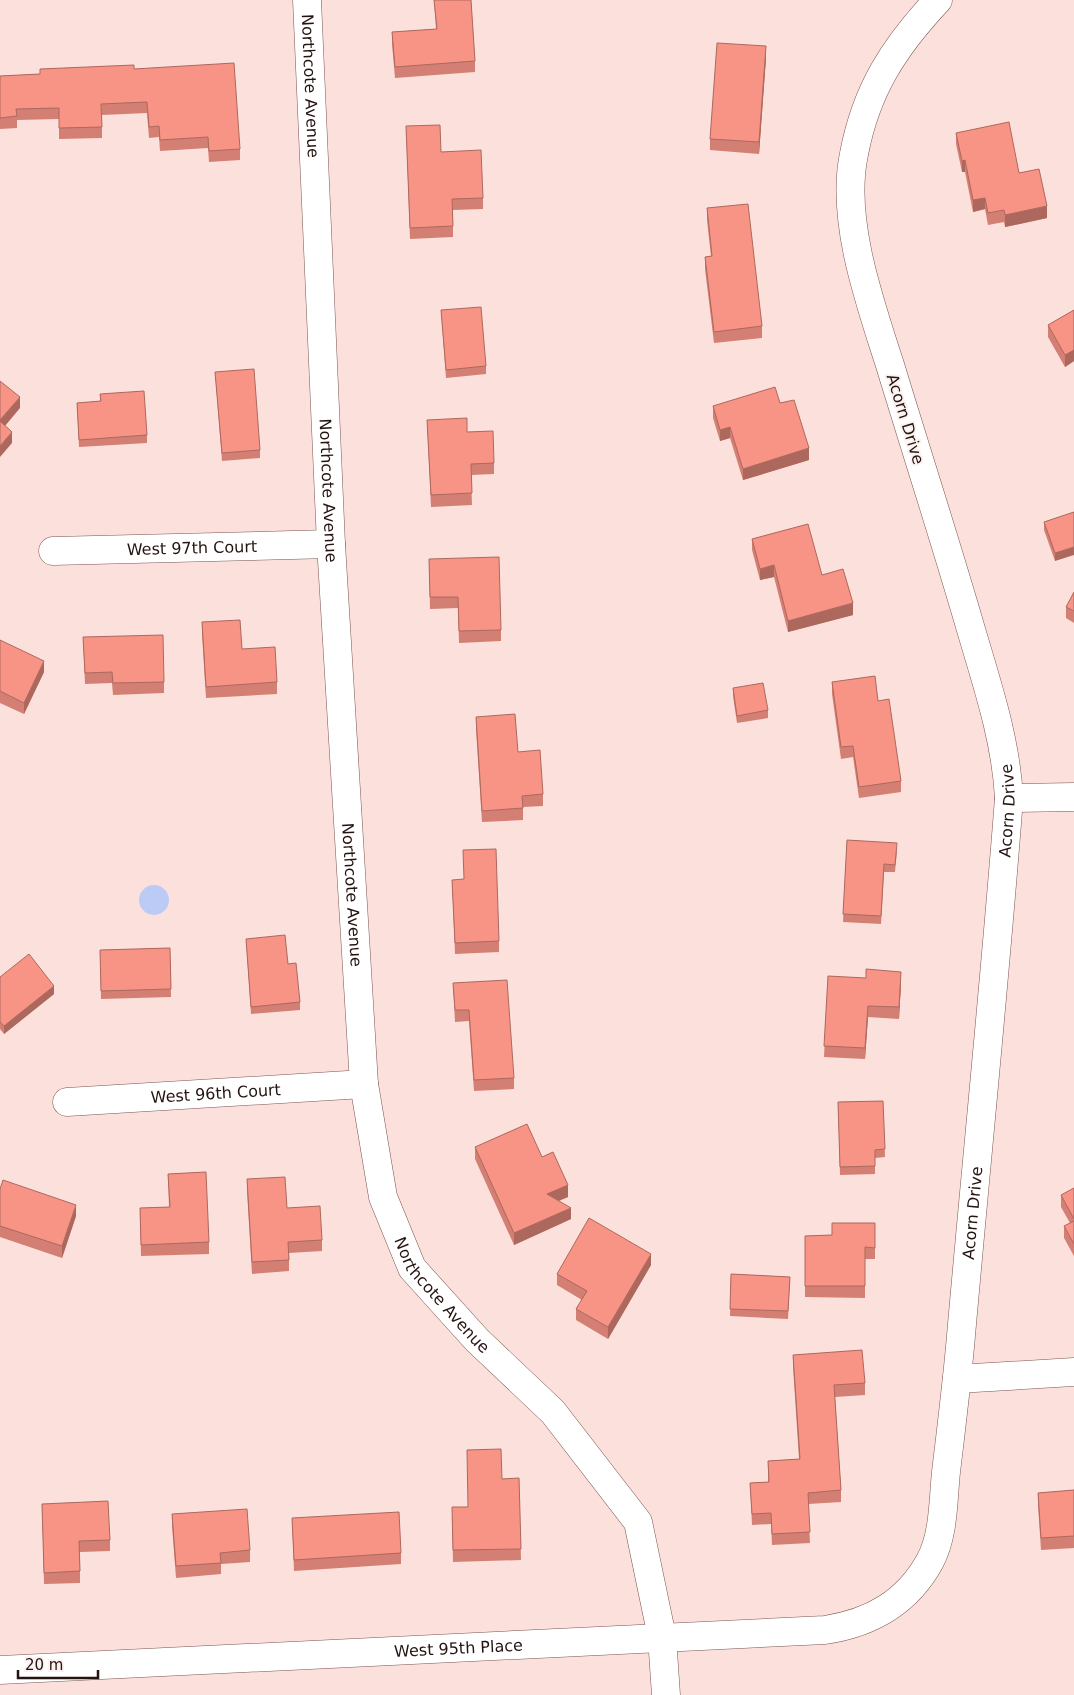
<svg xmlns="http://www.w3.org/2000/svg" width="1074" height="1695" font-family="'DejaVu Sans',sans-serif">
<rect width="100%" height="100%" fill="#fce0db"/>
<!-- water -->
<path fill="#bccbf5" d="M139 900a15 15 0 1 1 30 0a15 15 0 1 1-30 0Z"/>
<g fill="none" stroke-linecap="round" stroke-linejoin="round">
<defs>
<g id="minor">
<path id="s1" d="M 307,0 L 331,544 L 364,1084 L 383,1197 L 412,1268 L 477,1340 L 553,1412 L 638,1522 L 662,1637 L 666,1695"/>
<path id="s2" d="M 53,551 L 331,544"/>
<path d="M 1009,798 L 1074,797"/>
<path id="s3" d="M 67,1102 L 364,1084"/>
<path d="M 957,1379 L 1074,1372"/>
<path id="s4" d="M 0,1670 L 825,1630 C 871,1623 907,1603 930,1561 C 944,1535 943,1501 946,1472 C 951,1431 956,1389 960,1347 C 976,1164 995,981 1009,798 C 1006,741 988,687 972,633 C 946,543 917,454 890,365 C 870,303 840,219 854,154 C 866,90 894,47 938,0"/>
</g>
</defs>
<!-- minor casing -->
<use href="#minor" stroke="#7c554f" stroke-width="29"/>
<!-- minor -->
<use href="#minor" stroke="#fff" stroke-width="28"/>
</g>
<!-- wall -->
<path fill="#d47f73" d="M 434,0 L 471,0 L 475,61 L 475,72 L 395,78 L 392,44 L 392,32 L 436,29 Z
M 766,58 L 759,154 L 710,150 L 710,139 Z
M 134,69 L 240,149 L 240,160 L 209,162 L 208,148 L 160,151 L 159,137 L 149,138 L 147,113 L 102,115 L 102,138 L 59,139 L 59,119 L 17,120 L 17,128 L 0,129 L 0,76 Z
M 406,126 L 441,152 L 483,198 L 483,209 L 453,210 L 453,237 L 410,239 Z
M 956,133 L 1019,173 L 1047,218 L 1005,227 L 1004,222 L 988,225 L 985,209 L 973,212 L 965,172 L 962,172 L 956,144 Z
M 707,208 L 762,326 L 762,338 L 714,343 L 705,269 L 705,257 L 711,256 L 707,220 Z
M 441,310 L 486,366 L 486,374 L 446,378 Z
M 1074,310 L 1074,361 L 1065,367 L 1048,337 L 1048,325 Z
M 215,372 L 260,450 L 260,458 L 222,461 Z
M 100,394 L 147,435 L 147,443 L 79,447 L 77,403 L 100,401 Z
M 780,403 L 809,460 L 743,480 L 730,438 L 720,441 L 713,418 L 713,406 Z
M 427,420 L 467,432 L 494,463 L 494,474 L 471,475 L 472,505 L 431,507 Z
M 1074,512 L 1055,561 L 1044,530 L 1044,522 Z
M 752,539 L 822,575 L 853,615 L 788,632 L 774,577 L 760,580 L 752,550 Z
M 429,559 L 501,630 L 501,641 L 459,643 L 458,608 L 430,609 Z
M 1074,592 L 1074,623 L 1066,618 L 1066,607 Z
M 202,622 L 242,649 L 277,682 L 277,694 L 206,698 L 202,634 Z
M 83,637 L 164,682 L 164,693 L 113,695 L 112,683 L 85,684 Z
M 0,640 L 44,672 L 24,714 L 0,703 Z
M 832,682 L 901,781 L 901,792 L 859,798 L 853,757 L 841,759 L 832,694 Z
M 733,688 L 768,710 L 768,718 L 737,723 L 733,696 Z
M 476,717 L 518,752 L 543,794 L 543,806 L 523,807 L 523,820 L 482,822 L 476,729 Z
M 847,840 L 897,851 L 895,872 L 884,872 L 881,924 L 843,922 Z
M 452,880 L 499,941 L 499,952 L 455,954 Z
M 246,939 L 288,964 L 300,1002 L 300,1010 L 251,1014 Z
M 170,948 L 171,997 L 101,999 L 100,950 Z
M 828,976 L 901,983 L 899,1019 L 868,1017 L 865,1059 L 824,1057 Z
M 0,977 L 54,994 L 4,1034 L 0,1029 Z
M 453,983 L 514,1078 L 514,1089 L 474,1091 L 469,1021 L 455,1022 Z
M 883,1101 L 885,1157 L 875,1158 L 875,1174 L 840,1175 L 838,1102 Z
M 475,1147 L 542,1157 L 568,1197 L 559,1201 L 571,1219 L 514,1245 L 475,1159 Z
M 168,1174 L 209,1242 L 209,1254 L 141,1256 L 140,1208 L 169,1207 Z
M 247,1179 L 287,1208 L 322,1240 L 322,1251 L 289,1253 L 289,1271 L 252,1274 L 247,1191 Z
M 1074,1188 L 1074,1256 L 1064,1238 L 1064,1226 L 1070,1223 L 1061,1207 L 1061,1195 Z
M 0,1189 L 76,1216 L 62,1258 L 0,1237 Z
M 875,1223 L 875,1259 L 865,1259 L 865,1298 L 805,1297 L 805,1236 L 832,1235 Z
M 651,1265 L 608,1339 L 576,1320 L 576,1309 L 582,1300 L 557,1285 L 557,1274 Z
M 731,1274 L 790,1277 L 788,1319 L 730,1316 Z
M 793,1355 L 865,1383 L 865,1395 L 835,1397 L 841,1490 L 841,1502 L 808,1504 L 810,1543 L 772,1545 L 771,1524 L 752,1525 L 750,1483 L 768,1482 L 768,1461 L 799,1459 L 793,1366 Z
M 519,1478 L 521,1560 L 453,1562 L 452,1519 L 468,1507 L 502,1479 Z
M 1074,1490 L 1074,1548 L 1041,1550 L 1038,1504 L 1038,1493 Z
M 42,1504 L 110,1540 L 110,1551 L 80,1552 L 80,1583 L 44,1584 Z
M 172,1514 L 250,1550 L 250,1562 L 221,1564 L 221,1574 L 176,1578 L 172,1526 Z
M 292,1518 L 401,1553 L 401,1564 L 294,1571 Z"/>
<!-- shaded-wall -->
<path fill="#ad685e" d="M 766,46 L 766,58 L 759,154 L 759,142 Z
M 965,160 L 965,172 L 962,172 L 962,161 Z
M 985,198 L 985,209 L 973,212 L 973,200 Z
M 1047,206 L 1047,218 L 1005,227 L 1005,215 Z
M 1074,350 L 1074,361 L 1065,367 L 1065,355 Z
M 20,397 L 20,408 L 0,432 L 0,420 Z
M 730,427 L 730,438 L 720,441 L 720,430 Z
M 12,432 L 12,443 L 0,457 L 0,446 Z
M 809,448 L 809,460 L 743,480 L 743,469 Z
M 1074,547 L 1074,555 L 1055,561 L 1055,553 Z
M 774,565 L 774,577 L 760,580 L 760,569 Z
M 853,603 L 853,615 L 788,632 L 788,621 Z
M 44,661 L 44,672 L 24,714 L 24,703 Z
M 901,972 L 901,983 L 899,1019 L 899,1007 Z
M 54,986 L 54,994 L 4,1034 L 4,1026 Z
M 868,1006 L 868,1017 L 865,1059 L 865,1048 Z
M 568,1185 L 568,1197 L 547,1205 L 547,1194 Z
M 76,1205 L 76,1216 L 62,1258 L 62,1246 Z
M 571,1208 L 571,1219 L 514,1245 L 514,1233 Z
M 651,1254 L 651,1265 L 608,1339 L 608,1327 Z"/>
<!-- building -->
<path fill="#f79486" stroke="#ad685e" d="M 434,0 L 471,0 L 475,61 L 395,67 L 392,32 L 437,29 Z
M 717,43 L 766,46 L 759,142 L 710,139 Z
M 234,63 L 240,149 L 209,151 L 208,137 L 160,140 L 159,126 L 149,127 L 147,102 L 101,104 L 102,127 L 59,128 L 59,108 L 16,109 L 17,116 L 0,118 L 0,76 L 40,74 L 40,69 L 134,65 L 134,69 Z
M 1009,122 L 1019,173 L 1039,169 L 1047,206 L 1005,215 L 1004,210 L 988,213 L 985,198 L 973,200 L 965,160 L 962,161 L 956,133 Z
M 440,125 L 441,152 L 481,150 L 483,198 L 452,199 L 453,226 L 410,228 L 406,126 Z
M 748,204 L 762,326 L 714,332 L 705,257 L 712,256 L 707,208 Z
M 481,307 L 486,366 L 446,370 L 441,310 Z
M 1074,310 L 1074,350 L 1065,355 L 1048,325 Z
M 254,369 L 260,450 L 222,453 L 215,372 Z
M 0,381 L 20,397 L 0,420 Z
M 775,387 L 780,403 L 794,400 L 809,448 L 743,469 L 730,427 L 720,430 L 713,406 Z
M 144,391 L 147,435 L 79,440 L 77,403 L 101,401 L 100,394 Z
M 467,418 L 467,432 L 493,431 L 494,463 L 471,464 L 472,493 L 431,495 L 427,420 Z
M 0,421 L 12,432 L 0,446 Z
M 1074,512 L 1074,547 L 1055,553 L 1044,522 Z
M 808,524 L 822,575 L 843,569 L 853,603 L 788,621 L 774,565 L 760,569 L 752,539 Z
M 499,557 L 501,630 L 459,631 L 458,597 L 430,597 L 429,559 Z
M 1074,592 L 1074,611 L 1066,607 Z
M 240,620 L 242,649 L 275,647 L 277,682 L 206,687 L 202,622 Z
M 163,635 L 164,682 L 113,683 L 112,672 L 85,673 L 83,637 Z
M 0,640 L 44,661 L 24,703 L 0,691 Z
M 875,676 L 878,701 L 889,699 L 901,781 L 859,787 L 853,746 L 841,747 L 832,682 Z
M 763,683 L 768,710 L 737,716 L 733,688 Z
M 515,714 L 518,752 L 540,750 L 543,794 L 522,796 L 523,808 L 482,811 L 476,717 Z
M 847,840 L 897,843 L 895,865 L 884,864 L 881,916 L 843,914 Z
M 496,849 L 499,941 L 455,943 L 452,880 L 464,879 L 463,850 Z
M 285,935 L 288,964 L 296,963 L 300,1002 L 251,1007 L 246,939 Z
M 170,948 L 171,989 L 101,991 L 100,950 Z
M 29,954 L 54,986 L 4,1026 L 0,1022 L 0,977 Z
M 866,969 L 901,972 L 899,1007 L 868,1006 L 865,1048 L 824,1046 L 828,976 L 866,978 Z
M 507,980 L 514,1078 L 474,1080 L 469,1010 L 455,1010 L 453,983 Z
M 883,1101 L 885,1149 L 875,1150 L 875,1166 L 840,1167 L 838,1102 Z
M 527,1124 L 542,1157 L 553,1152 L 568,1185 L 547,1194 L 571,1208 L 514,1233 L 475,1147 Z
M 206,1172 L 209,1242 L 141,1245 L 140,1208 L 170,1207 L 168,1174 Z
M 285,1177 L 287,1208 L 320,1206 L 322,1240 L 288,1242 L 289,1260 L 252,1262 L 247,1179 Z
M 3,1180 L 76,1205 L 62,1246 L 0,1226 L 0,1189 Z
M 1074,1188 L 1074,1219 L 1061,1195 Z
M 589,1218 L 651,1254 L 608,1327 L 576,1309 L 587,1291 L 557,1274 Z
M 1074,1221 L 1074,1244 L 1064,1226 Z
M 832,1223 L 875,1223 L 875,1248 L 865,1247 L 865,1286 L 805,1286 L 805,1236 L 832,1235 Z
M 731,1274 L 790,1277 L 788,1311 L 730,1309 Z
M 862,1350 L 865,1383 L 834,1385 L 841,1490 L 808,1493 L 810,1532 L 772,1534 L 771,1513 L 752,1514 L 750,1483 L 769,1482 L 768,1461 L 800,1459 L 793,1355 Z
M 501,1449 L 502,1479 L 519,1478 L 521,1549 L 453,1550 L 452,1507 L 468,1507 L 467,1450 Z
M 1074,1490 L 1074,1536 L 1041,1538 L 1038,1493 Z
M 108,1501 L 110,1540 L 79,1541 L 80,1571 L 44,1573 L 42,1504 Z
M 247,1509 L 250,1550 L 220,1553 L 221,1563 L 176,1566 L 172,1514 Z
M 399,1512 L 401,1553 L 294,1560 L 292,1518 Z"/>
<g text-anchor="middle" stroke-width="4" stroke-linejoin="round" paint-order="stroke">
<!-- street labels -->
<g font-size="16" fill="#231411" stroke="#fbf2f0">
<text dy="6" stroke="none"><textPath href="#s1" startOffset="86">Northcote Avenue</textPath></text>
<text transform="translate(906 419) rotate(73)" y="6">Acorn Drive</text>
<text dy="6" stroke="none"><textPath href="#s1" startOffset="491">Northcote Avenue</textPath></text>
<text dy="6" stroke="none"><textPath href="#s2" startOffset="139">West 97th Court</textPath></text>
<text dy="6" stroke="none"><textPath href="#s4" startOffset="1712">Acorn Drive</textPath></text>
<text dy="6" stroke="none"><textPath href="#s1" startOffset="896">Northcote Avenue</textPath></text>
<text dy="6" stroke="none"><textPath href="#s3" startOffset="149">West 96th Court</textPath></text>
<text dy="6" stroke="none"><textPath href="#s4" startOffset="1308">Acorn Drive</textPath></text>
<text dy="6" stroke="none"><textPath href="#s1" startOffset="1316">Northcote Avenue</textPath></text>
<text dy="6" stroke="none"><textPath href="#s4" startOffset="459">West 95th Place</textPath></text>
</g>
</g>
<!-- scale -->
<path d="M18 1670v8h80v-8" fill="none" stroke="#231411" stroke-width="2.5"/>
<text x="25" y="1670" font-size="15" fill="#231411" stroke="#fbf2f0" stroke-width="4" paint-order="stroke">20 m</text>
</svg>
